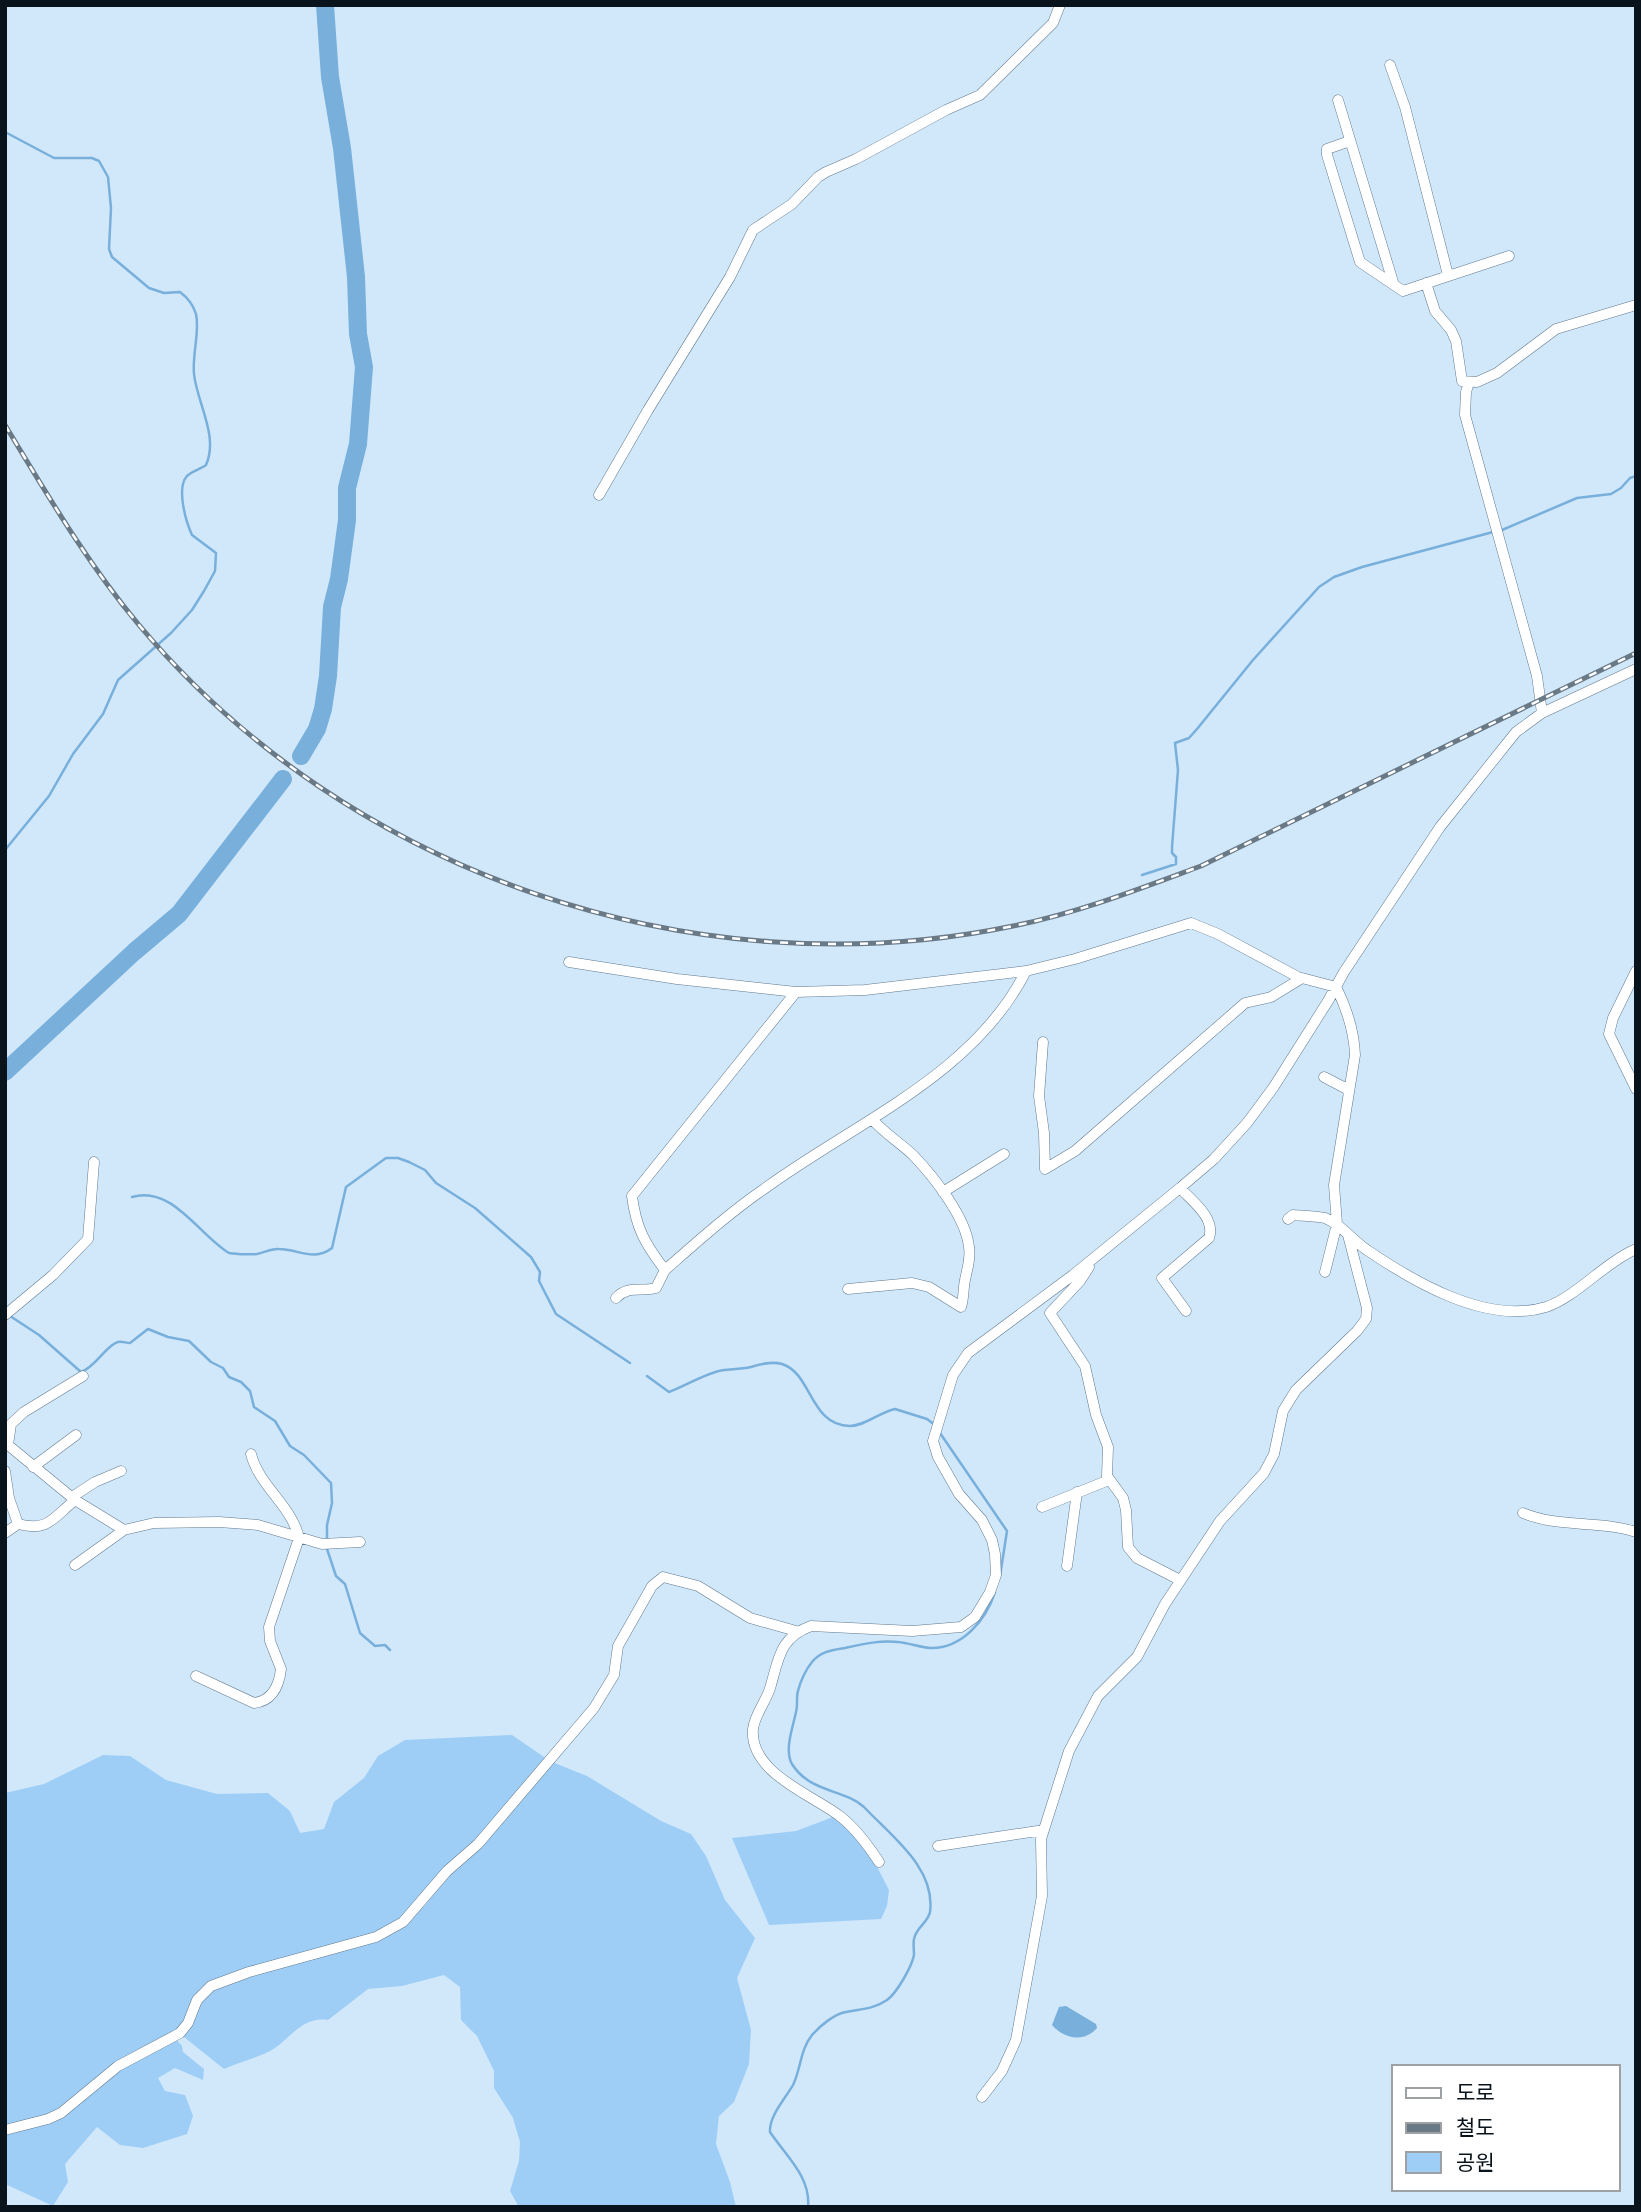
<svg xmlns="http://www.w3.org/2000/svg" width="1641" height="2212" font-family="'Zilla Slab','Noto Sans KR',serif">
<rect width="100%" height="100%" fill="#d1e8fb"/>
<!-- green -->
<path fill="#9ecef6" d="M 512,1735 L 547,1759 L 474,1845 L 400,1921 L 377,1934 L 208,1983 L 200,1989 L 175,2038 L 182,2046 L 183,2052 L 204,2069 L 203,2080 L 175,2068 L 158,2078 L 165,2091 L 185,2095 L 193,2116 L 187,2134 L 143,2148 L 120,2145 L 97,2127 L 65,2164 L 68,2182 L 53,2206 L 5,2184 L 5,1793 L 44,1784 L 103,1755 L 130,1756 L 166,1780 L 217,1794 L 268,1793 L 290,1811 L 300,1833 L 324,1829 L 334,1802 L 364,1778 L 378,1756 L 405,1740 Z
M 552,1762 L 587,1776 L 661,1821 L 691,1834 L 706,1856 L 725,1900 L 755,1938 L 737,1978 L 751,2030 L 749,2064 L 734,2102 L 719,2116 L 716,2144 L 730,2182 L 736,2207 L 519,2207 L 510,2191 L 519,2161 L 520,2142 L 513,2118 L 494,2088 L 494,2071 L 477,2036 L 461,2020 L 460,1987 L 444,1975 L 402,1986 L 368,1989 L 328,2020 C 299,2016 289,2043 266,2053 C 252,2059 238,2063 224,2069 L 184,2037 C 195,2018 195,2005 211,1988 L 407,1923 L 427,1903 L 446,1875 Z
M 833,1817 L 850,1828 L 874,1861 L 889,1890 L 887,1906 L 881,1919 L 769,1925 L 732,1838 L 796,1831 Z"/>
<!-- water -->
<path fill="#78afdb" d="M 1066,2006 L 1096,2024 L 1097,2028 C 1084,2043 1064,2039 1052,2025 L 1059,2007 Z"/>
<g fill="none" stroke-linecap="round" stroke-linejoin="round">
<!-- stream -->
<path stroke="#78afdb" stroke-width="2.5" d="M 5,132 L 54,158 L 92,158 L 99,161 L 108,177 L 111,208 L 109,249 L 112,257 L 149,288 L 164,293 L 180,292 C 188,298 193,304 196,314 C 200,332 192,354 194,374 C 197,403 219,436 206,465 C 201,469 192,471 187,476 C 176,488 186,522 192,535 L 216,553 L 215,571 L 204,591 L 192,610 L 171,633 L 118,680 L 103,714 L 73,754 L 49,796 L 5,850
M 1502,530 L 1577,498 L 1611,494 L 1621,488 L 1630,478 L 1636,476
M 1142,875 L 1176,864 L 1176,857 L 1172,853 L 1172,847 L 1178,770 L 1175,743 L 1189,738 L 1197,729 L 1253,660 L 1319,587 L 1334,577 L 1362,567 L 1493,532
M 132,1197 C 172,1185 199,1235 229,1253 C 239,1254 248,1255 257,1254 C 264,1253 271,1248 279,1249 C 298,1249 314,1262 332,1248 L 346,1187 L 386,1158 L 398,1158 L 409,1162 L 425,1170 L 436,1183 L 475,1208 L 531,1257 L 540,1272 L 539,1281 L 556,1314 L 630,1363
M 10,1316 L 39,1335 L 81,1372 C 96,1367 106,1345 118,1342 C 122,1341 126,1343 130,1343 L 148,1329 L 168,1337 L 189,1341 L 211,1362 L 223,1368 L 229,1377 L 241,1382 L 250,1391 L 254,1407 L 275,1421 L 290,1446 L 304,1455 L 331,1483 L 332,1503 L 327,1525 L 327,1540
M 647,1376 L 669,1392 C 685,1386 708,1372 724,1370 C 733,1369 741,1369 751,1367 C 761,1364 772,1361 782,1364 C 812,1373 810,1426 850,1426 C 865,1426 880,1412 895,1409 L 927,1419 L 935,1425
M 940,1433 L 1007,1531 L 1000,1576
M 327,1549 L 336,1576 L 345,1584 L 360,1633 L 375,1646 L 385,1645 L 390,1650
M 808,2207 C 811,2177 786,2156 770,2132 C 769,2116 785,2099 793,2085 C 801,2069 800,2050 812,2035 C 820,2026 834,2014 846,2012 C 861,2009 874,2009 887,2000 C 897,1993 912,1966 914,1955 C 914,1949 913,1944 914,1939 C 916,1927 928,1923 930,1912 C 936,1868 891,1836 864,1807 C 844,1789 810,1793 792,1764 C 784,1750 793,1727 796,1712 C 798,1705 796,1697 798,1691 C 800,1682 806,1669 812,1662 C 821,1651 833,1650 845,1648 C 863,1644 880,1640 898,1642 C 909,1643 919,1647 930,1648 C 962,1649 986,1620 995,1592"/>
<!-- river -->
<path stroke="#78afdb" stroke-width="18" d="M 301,756 L 317,729 L 323,709 L 328,676 L 332,607 L 339,579 L 347,520 L 347,488 L 358,444 L 364,367 L 358,334 L 356,277 L 342,148 L 330,77 L 325,5
M 5,1072 L 134,952 L 179,914 L 283,779"/>
<defs>
<path id="minor" d="M 1390,65 L 1405,107 L 1448,275
M 1338,100 L 1393,282
M 1350,141 L 1327,149 L 1327,155 L 1360,262 L 1403,291 L 1509,256
M 1426,283 L 1435,311 L 1451,330 L 1456,341 L 1462,381 L 1477,382 L 1497,373 L 1556,329 L 1636,305
M 1469,382 L 1466,392 L 1465,415 L 1537,676 L 1542,713
M 599,495 L 648,410 L 730,277 L 753,230 L 792,204 L 818,177 L 826,172 L 856,159 L 946,110 L 980,95 L 1053,23 L 1060,5
M 569,962 L 677,979 L 796,992 L 865,990 L 1026,971 L 1075,959 L 1191,923 L 1218,934 L 1298,977 L 1336,987 C 1347,1009 1354,1030 1355,1055 L 1334,1185 L 1337,1224 L 1325,1272
M 1636,971 L 1613,1018 L 1609,1034 L 1636,1089
M 1043,1042 L 1039,1096 L 1044,1133 L 1045,1169 L 1075,1151 L 1245,1003 L 1271,997 L 1302,978
M 1324,1077 L 1349,1090
M 1180,1188 C 1192,1201 1216,1218 1209,1238 L 1162,1278 L 1186,1311
M 943,1192 L 1004,1154
M 1288,1219 L 1293,1215 C 1303,1216 1315,1216 1325,1218 C 1341,1224 1353,1241 1367,1250 C 1414,1282 1487,1325 1546,1307 C 1576,1297 1604,1263 1636,1249
M 1089,1267 L 1080,1281 L 1050,1313 L 1085,1366 L 1096,1415 L 1108,1447 L 1107,1476 L 1123,1498 L 1126,1510 L 1128,1547 L 1137,1558 L 1180,1580
M 665,1270 C 645,1244 636,1228 632,1196 L 796,992
M 848,1289 L 912,1283 L 929,1287 L 961,1307 C 964,1298 963,1289 965,1280 C 967,1269 971,1259 969,1247 C 966,1217 933,1176 913,1155 C 899,1142 884,1133 872,1119
M 616,1298 C 628,1285 641,1292 656,1288 L 665,1270 C 697,1242 729,1213 764,1189 C 854,1123 974,1075 1026,971
M 5,1315 L 53,1275 L 88,1239 L 94,1162
M 8,1445 L 11,1424 L 24,1412 L 83,1376
M 5,1446 L 8,1445 L 75,1500 L 124,1530 L 154,1523 L 219,1522 L 258,1525 L 322,1544 L 360,1542
M 33,1467 L 76,1435
M 5,1471 L 9,1498 L 18,1524
M 72,1497 L 95,1482 L 121,1471
M 1042,1507 L 1109,1480
M 1523,1513 C 1558,1528 1599,1520 1636,1532
M 5,1533 L 18,1524 C 48,1532 53,1518 75,1500
M 75,1565 L 124,1530
M 1067,1566 L 1077,1492
M 196,1676 L 254,1703 C 272,1701 279,1686 281,1669 L 270,1641 L 269,1627 L 299,1538 C 292,1506 259,1486 251,1454
M 938,1846 L 1044,1830
M 879,1862 C 868,1845 856,1829 841,1817 C 813,1795 749,1773 753,1729 C 755,1713 767,1701 771,1685 C 779,1656 781,1637 811,1626 L 912,1631 L 961,1627 L 975,1617 L 990,1592 L 996,1575 L 995,1554 L 992,1540 L 982,1520 L 959,1494 L 938,1457 L 933,1441 L 953,1375 L 968,1353 L 1073,1275 L 1180,1188 L 1214,1159 L 1247,1123 L 1273,1088 L 1328,1001 L 1344,972 L 1440,827 L 1516,732 L 1542,713 L 1636,669
M 982,2097 L 1002,2071 L 1016,2040 L 1042,1896 L 1041,1839 L 1069,1751 L 1098,1696 L 1137,1657 L 1165,1604 L 1220,1521 L 1264,1473 L 1274,1454 L 1283,1411 L 1296,1390 L 1357,1331 L 1366,1319 L 1367,1308 L 1348,1235
M 5,2130 L 48,2119 L 61,2113 L 118,2066 L 180,2033 L 188,2023 L 197,2000 L 211,1986 L 249,1972 L 376,1937 L 403,1922 L 447,1871 L 478,1844 L 594,1708 L 614,1675 L 618,1646 L 652,1586 L 663,1577 L 698,1586 L 750,1618 L 796,1631"/>
</defs>
<!-- minor casing -->
<use href="#minor" stroke="#60798e" stroke-width="11"/>
<!-- minor -->
<use href="#minor" stroke="#fff" stroke-width="10"/>
<defs>
<path id="rail" d="M 5,425 C 47,494 87,563 139,625 C 348,874 694,992 1013,926 C 1078,913 1139,889 1201,866 L 1636,653"/>
</defs>
<!-- rail casing -->
<use href="#rail" stroke="#697986" stroke-width="5"/>
<!-- rail -->
<use href="#rail" stroke="#fff" stroke-width="2.5" stroke-dasharray="8" stroke-linecap="butt"/>
</g>
<!-- border -->
<rect width="1641" height="2212" fill="none" stroke="#09131b" stroke-width="14"/>
<!-- legend -->
<rect x="1392" y="2065" width="228" height="126" fill="#ffffff" stroke="#9da1a4" stroke-width="2"/>
<rect x="1406" y="2088" width="35" height="10" fill="#ffffff" stroke="#9da1a4" stroke-width="2"/>
<text x="1456" y="2100" font-size="21" fill="#09131b">도로</text>
<rect x="1406" y="2123" width="35" height="10" fill="#697986" stroke="#9da1a4" stroke-width="2"/>
<text x="1456" y="2135" font-size="21" fill="#09131b">철도</text>
<rect x="1406" y="2152" width="35" height="21" fill="#9ecef6" stroke="#9da1a4" stroke-width="2"/>
<text x="1456" y="2170" font-size="21" fill="#09131b">공원</text>
</svg>
